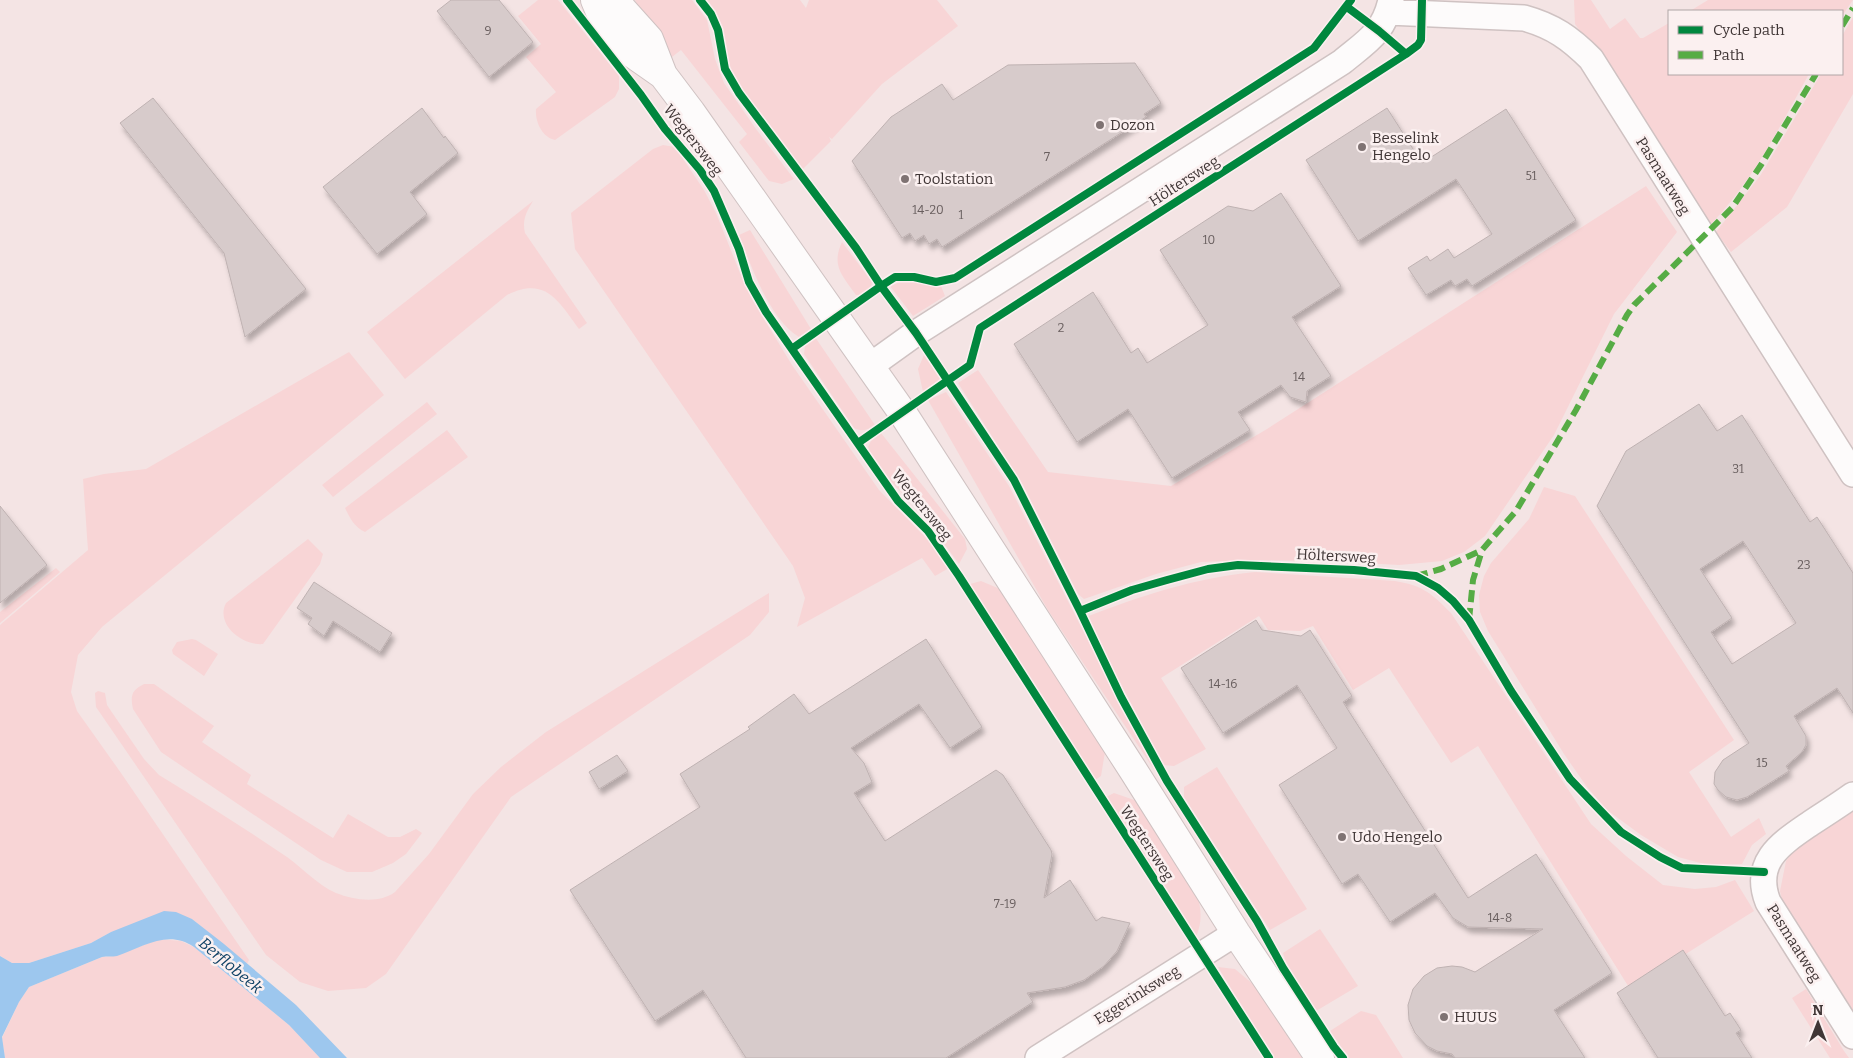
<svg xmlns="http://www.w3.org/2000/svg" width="1853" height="1058" font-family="Bitter,serif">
<defs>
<filter id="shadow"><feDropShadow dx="3" dy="5.5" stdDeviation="2.5" flood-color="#0004"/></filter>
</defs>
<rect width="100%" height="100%" fill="#f4e4e4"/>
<!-- green -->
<path fill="#f8d5d6" d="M 538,0 L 558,0 L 619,76 L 619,89 L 615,97 L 555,140 C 542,137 535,122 536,109 L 556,92 L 526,57 L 541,44 L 518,16 Z
M 635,0 L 692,0 L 707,20 L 715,59 L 724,83 L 756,129 L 794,179 L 782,184 L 769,181 L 739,142 L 747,134 L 681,50 L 672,57 L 648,29 Z
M 707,0 L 800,0 L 806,8 L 809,0 L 937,0 L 958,26 L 882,84 L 832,139 L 829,137 L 831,141 L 803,169 L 777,139 L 740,87 L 731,70 L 723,32 L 715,12 Z
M 1574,0 L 1591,0 L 1610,29 L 1625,18 L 1640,38 L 1643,38 L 1669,23 L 1669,74 L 1809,74 C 1780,126 1753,181 1711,224 L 1682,178 L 1575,24 Z
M 1708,0 L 1853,0 L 1842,16 L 1842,11 L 1690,11 Z
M 1853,17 L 1853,94 L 1787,207 L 1731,252 L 1716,232 L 1760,176 L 1821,74 L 1842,74 L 1842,36 Z
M 663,145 L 675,147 L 704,190 L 716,213 L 740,273 L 753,301 L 792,365 L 879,490 L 930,542 L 949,568 L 935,576 L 922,558 L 797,627 L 805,598 L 793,566 L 575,249 L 571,213 L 653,149 Z
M 1646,186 L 1677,232 L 1614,314 L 1554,435 L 1485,536 L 1464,552 L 1442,561 L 1399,565 L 1327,561 L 1251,560 L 1201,562 L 1156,574 L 1084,599 L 1078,594 L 1023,485 L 958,383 L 978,370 L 1048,472 L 1171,486 L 1267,429 Z
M 533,201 C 526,212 522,221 525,233 L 587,323 L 579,329 C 558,301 546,276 507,295 L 405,379 L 367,332 Z
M 750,230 L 811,329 L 799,337 C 770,320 751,266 739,235 Z
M 842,242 L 872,282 L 871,288 L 859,295 L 856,295 C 842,275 831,266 842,242 Z
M 905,280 L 941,286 L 945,296 L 913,316 L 890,286 Z
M 815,337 L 875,425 C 869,430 861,432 854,428 L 804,354 L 805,346 Z
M 349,352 L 384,395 L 102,627 L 78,655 L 71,692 L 77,711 L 121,773 L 249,960 L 247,964 L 192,919 L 111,932 L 91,943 L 29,963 L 12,963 L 0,956 L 0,625 L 88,550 L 83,479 L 104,474 L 146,469 Z
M 924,355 L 940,379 L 923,392 L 918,369 Z
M 946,392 L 1009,486 L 1155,771 L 1048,610 L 928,400 Z
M 427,402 L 437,414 L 333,497 L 322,485 Z
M 447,430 L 468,457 L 365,532 C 354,527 350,518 345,508 Z
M 881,433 L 965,539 L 967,549 L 959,564 C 946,547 935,530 922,513 C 904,492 877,475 868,447 L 871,441 Z
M 1544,487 L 1575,496 L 1734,740 L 1689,772 L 1731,837 L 1759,818 L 1766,834 L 1752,845 L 1742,864 L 1708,865 L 1678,857 L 1641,835 L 1607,810 L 1587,787 L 1564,754 L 1488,631 L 1480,612 L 1479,595 L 1484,576 L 1491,563 L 1529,519 Z
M 308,539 L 323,554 L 320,564 L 263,644 C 242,646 215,624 226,603 Z
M 56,568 L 60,572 L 0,623 L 0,612 Z
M 1255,572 L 1395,581 C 1424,586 1431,593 1451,613 L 1591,824 L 1626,856 L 1663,885 L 1695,889 L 1716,887 L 1735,880 L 1754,911 L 1630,989 L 1478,746 L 1451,763 L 1389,668 L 1353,690 L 1313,626 L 1300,631 L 1268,630 L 1259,616 L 1161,678 L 1206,749 L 1174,766 L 1163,765 L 1086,617 C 1143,595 1195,578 1255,572 Z
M 981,581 L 1000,589 L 1105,752 L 1101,776 L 1095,780 L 970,584 Z
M 769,593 L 769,612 L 750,635 L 511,797 L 386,974 L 366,988 L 328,991 L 300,982 L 266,955 L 96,707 L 95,693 L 98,691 L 105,693 L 107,705 L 111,711 L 144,759 L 159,775 C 200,800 241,826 281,853 C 299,864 317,885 336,893 C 354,900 379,904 395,892 L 429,854 L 473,794 L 501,767 L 546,732 Z
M 192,639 L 196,640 L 218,654 L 204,676 L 173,654 L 172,650 L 177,642 Z
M 144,684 L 154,684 L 214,726 L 202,742 L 251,775 L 247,784 L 333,838 L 348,814 L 388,837 L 400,837 L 416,829 L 422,833 L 406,854 L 393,863 L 372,872 L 347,872 L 321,860 L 161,752 L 133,709 C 130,695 132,690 144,684 Z
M 1217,767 L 1307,909 L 1270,930 L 1184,797 L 1184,787 Z
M 1114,793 L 1137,801 L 1197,895 C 1202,911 1202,922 1196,937 L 1106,797 Z
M 1853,810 L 1853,1010 L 1793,920 L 1782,900 L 1780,891 L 1786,861 L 1797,845 Z
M 1320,929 L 1358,986 L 1316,1011 L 1286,962 L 1283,953 Z
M 159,939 L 181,941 L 194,947 L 289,1025 L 320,1058 L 5,1058 L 2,1038 L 19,1002 L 29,987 L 102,957 L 115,956 Z
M 1218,967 L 1235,969 L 1254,985 L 1302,1058 L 1273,1058 Z
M 1806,989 L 1844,1051 L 1849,1058 L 1830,1058 L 1792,998 Z
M 1361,1011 L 1376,1015 L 1403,1058 L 1349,1058 L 1330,1031 Z"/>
<!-- water -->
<path fill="#9dc7ee" d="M 164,911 L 176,912 L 192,919 L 224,944 L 296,1005 L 347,1058 L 320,1058 L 289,1025 L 194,947 C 168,929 143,947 117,956 C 112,957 107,956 102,957 L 29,987 L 19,1002 L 2,1037 L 5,1058 L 0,1058 L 0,956 L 12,963 L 29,963 L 91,943 L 111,932 Z"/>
<!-- building -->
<path fill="#d7cbcb" stroke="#bfb2b2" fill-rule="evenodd" filter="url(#shadow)" d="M 451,0 L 499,0 L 533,42 L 489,77 L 437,11 Z
M 1135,63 L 1161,103 L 1144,114 L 1146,117 L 942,247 L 937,239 L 929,244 L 924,235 L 915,241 L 910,233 L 902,238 L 852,161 L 891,117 L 942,84 L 953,100 L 1008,65 Z
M 153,98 L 306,289 L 245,337 L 224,253 L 120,123 Z
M 422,108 L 444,138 L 445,136 L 458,153 L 410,192 L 427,214 L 377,254 L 323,187 Z
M 1387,108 L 1422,163 L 1506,109 L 1576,220 L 1472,286 L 1467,279 L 1455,286 L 1451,280 L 1426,295 L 1408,268 L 1427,256 L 1430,261 L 1448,249 L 1454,258 L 1492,234 L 1456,179 L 1358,241 L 1306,160 Z
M 1281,193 L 1341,286 L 1292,317 L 1331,376 L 1307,391 L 1306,402 L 1290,397 L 1281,385 L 1238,412 L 1250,430 L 1172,478 L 1128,409 L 1077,442 L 1014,344 L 1093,292 L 1131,353 L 1138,348 L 1147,363 L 1208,325 L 1160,250 L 1228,206 L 1253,211 Z
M 1699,404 L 1717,431 L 1742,415 L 1810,522 L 1817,517 L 1853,573 L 1853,713 L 1837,688 L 1794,716 L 1806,736 L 1806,745 L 1802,752 L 1786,766 L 1789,771 L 1747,797 L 1737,800 L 1726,797 L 1718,790 L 1714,784 L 1715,772 L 1723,760 L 1749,743 L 1597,506 L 1626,451 ZM 1743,541 L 1796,623 L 1732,664 L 1711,632 L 1732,618 L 1700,569 Z
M 0,506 L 47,565 L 0,603 Z
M 314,582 L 392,633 L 380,652 L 333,621 L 324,636 L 308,624 L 312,618 L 297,608 Z
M 1256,620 L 1262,630 L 1301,636 L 1310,630 L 1352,696 L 1343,702 L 1468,898 L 1536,854 L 1612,973 L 1554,1010 L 1585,1058 L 1455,1058 L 1452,1054 L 1437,1051 L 1427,1046 L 1415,1033 L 1409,1020 L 1408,1005 L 1413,989 L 1424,976 L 1437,968 L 1452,966 L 1462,967 L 1475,972 L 1543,929 L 1468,927 L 1453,918 L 1435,893 L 1390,922 L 1358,874 L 1342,884 L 1279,785 L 1337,748 L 1297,685 L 1223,733 L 1181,668 Z
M 926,639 L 982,727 L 950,748 L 919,704 L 851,748 L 864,763 L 872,782 L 854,793 L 885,841 L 996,770 L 1003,775 L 1051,850 L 1052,854 L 1044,898 L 1070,880 L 1096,921 L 1102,917 L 1130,923 L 1117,951 L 1104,966 L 1084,980 L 1065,987 L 1027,993 L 1033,1002 L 946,1058 L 746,1058 L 703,990 L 655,1021 L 570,890 L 700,807 L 680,774 L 750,729 L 748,727 L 794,694 L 809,714 Z
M 617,755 L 628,771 L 599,789 L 589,772 Z
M 1683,950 L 1725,1016 L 1730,1013 L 1741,1030 L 1736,1033 L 1752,1058 L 1658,1058 L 1617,993 Z"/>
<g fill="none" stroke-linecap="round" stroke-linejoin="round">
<defs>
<path id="minor" d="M 1388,12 L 1524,18 C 1553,26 1570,38 1591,59 L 1853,474
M 870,366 L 916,333 L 1342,62 C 1366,42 1384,33 1391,0
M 1853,795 C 1839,805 1825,814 1811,823 C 1782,843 1752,861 1768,902 L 1853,1036
M 1038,1058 L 1236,933"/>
<path id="tertiary" d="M 595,0 L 603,19 L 633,54 L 663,75
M 608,0 L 623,10 L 649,39 L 663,75 L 691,112 L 902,412 L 1133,770 L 1236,933 L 1320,1058"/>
</defs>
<!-- minor casing -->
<use href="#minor" stroke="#cfc2c2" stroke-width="28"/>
<!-- tertiary casing -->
<use href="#tertiary" stroke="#cfc2c2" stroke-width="30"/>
<!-- minor -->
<use href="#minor" stroke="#fdfbfb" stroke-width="25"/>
<!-- tertiary -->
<use href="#tertiary" stroke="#fdfbfb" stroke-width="28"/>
<!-- quiet -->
<path stroke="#56ac45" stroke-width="6" stroke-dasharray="12 6" stroke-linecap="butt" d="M 1842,26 L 1853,8
M 1416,576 L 1441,569 L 1482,550 L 1516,511 L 1576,410 L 1627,315 L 1634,305 L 1732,208 L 1761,165 L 1816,74
M 1469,620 L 1473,580 L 1482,550"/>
<defs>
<path id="cycleway" d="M 567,0 L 641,95 L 665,129 L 700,170 L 714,191 L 739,249 L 749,282 L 766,312 L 898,501 L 928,531 L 959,576 L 1269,1058
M 700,0 L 711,14 L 718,30 L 725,69 L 739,93 L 856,248 L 881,286 L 916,333 L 1014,480 L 1080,611 L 1121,697 L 1167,781 L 1257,921 L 1283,968 L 1334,1047 L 1343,1058
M 1347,7 L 1379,31 L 1406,54
M 793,348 L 881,286 L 895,277 L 914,277 L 936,282 L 955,278 L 1314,48 L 1351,0
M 858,443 L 970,365 L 980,328 L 1406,54 L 1418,45 L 1421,40 L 1422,0
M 1080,611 L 1132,590 L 1167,580 L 1208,569 L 1238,565 L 1354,570 L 1416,576 L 1438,588 L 1453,601 L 1469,620 L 1511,691 L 1570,779 L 1621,832 L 1660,857 L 1682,868 L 1764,872"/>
</defs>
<!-- cycleway casing -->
<use href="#cycleway" stroke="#fbf0f0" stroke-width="11"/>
<!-- cycleway -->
<use href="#cycleway" stroke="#00873e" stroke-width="8"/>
</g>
<!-- markers -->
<g fill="#7f7373" stroke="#fbf0f0" stroke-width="2">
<circle cx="1100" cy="125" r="5"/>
<circle cx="1362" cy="147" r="5"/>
<circle cx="905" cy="179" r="5"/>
<circle cx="1342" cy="837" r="5"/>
<circle cx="1444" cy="1017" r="5"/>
</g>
<g text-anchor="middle" stroke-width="5" stroke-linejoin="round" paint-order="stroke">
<!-- number labels -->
<g font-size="12" fill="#685e5e">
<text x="488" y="35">9</text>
<text x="1047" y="161">7</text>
<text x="1531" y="180">51</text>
<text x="928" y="214">14-20</text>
<text x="961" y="219">1</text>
<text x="1209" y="244">10</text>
<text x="1061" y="332">2</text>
<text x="1299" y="381">14</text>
<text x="1738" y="473">31</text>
<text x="1804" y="569">23</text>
<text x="1223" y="688">14-16</text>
<text x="1762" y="767">15</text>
<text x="1005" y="908">7-19</text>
<text x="1500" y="922">14-8</text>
</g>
<!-- poi labels -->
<g font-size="15" fill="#403636" stroke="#fbf0f0" text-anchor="start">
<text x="1110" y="130">Dozon</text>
<text x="1372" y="143">Besselink<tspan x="1372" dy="17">Hengelo</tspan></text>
<text x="915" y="184">Toolstation</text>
<text x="1352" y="842">Udo Hengelo</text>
<text x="1454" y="1022">HUUS</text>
</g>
<!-- street labels -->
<g font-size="15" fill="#403636" stroke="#fbf0f0">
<text transform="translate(693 140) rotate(52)" y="5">Wegtersweg</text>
<text transform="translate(1663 176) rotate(58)" y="5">Pasmaatweg</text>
<text transform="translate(1184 181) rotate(-33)" y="5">Höltersweg</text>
<text transform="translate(922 505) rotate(51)" y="5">Wegtersweg</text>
<text transform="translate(1336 556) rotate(3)" y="5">Höltersweg</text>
<text transform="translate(1147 843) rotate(57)" y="5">Wegtersweg</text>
<text transform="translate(1794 943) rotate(58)" y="5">Pasmaatweg</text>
<text transform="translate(1137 995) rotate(-32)" y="5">Eggerinksweg</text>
</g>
<!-- water labels -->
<g font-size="16" font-style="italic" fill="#0f4165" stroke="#fbf0f0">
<text transform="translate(231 965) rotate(40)" y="6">Berflobeek</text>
</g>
</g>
<!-- legend -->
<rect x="1668" y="10" width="175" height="65" fill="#fbf0f0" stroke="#b0a6a6"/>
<rect x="1678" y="26" width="25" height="8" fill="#00873e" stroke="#b0a6a6"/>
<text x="1713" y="35" font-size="15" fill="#403636">Cycle path</text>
<rect x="1678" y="51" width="25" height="8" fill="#56ac45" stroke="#b0a6a6"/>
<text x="1713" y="60" font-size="15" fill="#403636">Path</text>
<!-- north arrow -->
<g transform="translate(1818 1023)" stroke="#fbf0f0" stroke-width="4" paint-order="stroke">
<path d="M0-4L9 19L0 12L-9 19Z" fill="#403636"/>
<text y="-8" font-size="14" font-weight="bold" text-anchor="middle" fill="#403636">N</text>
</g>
</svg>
